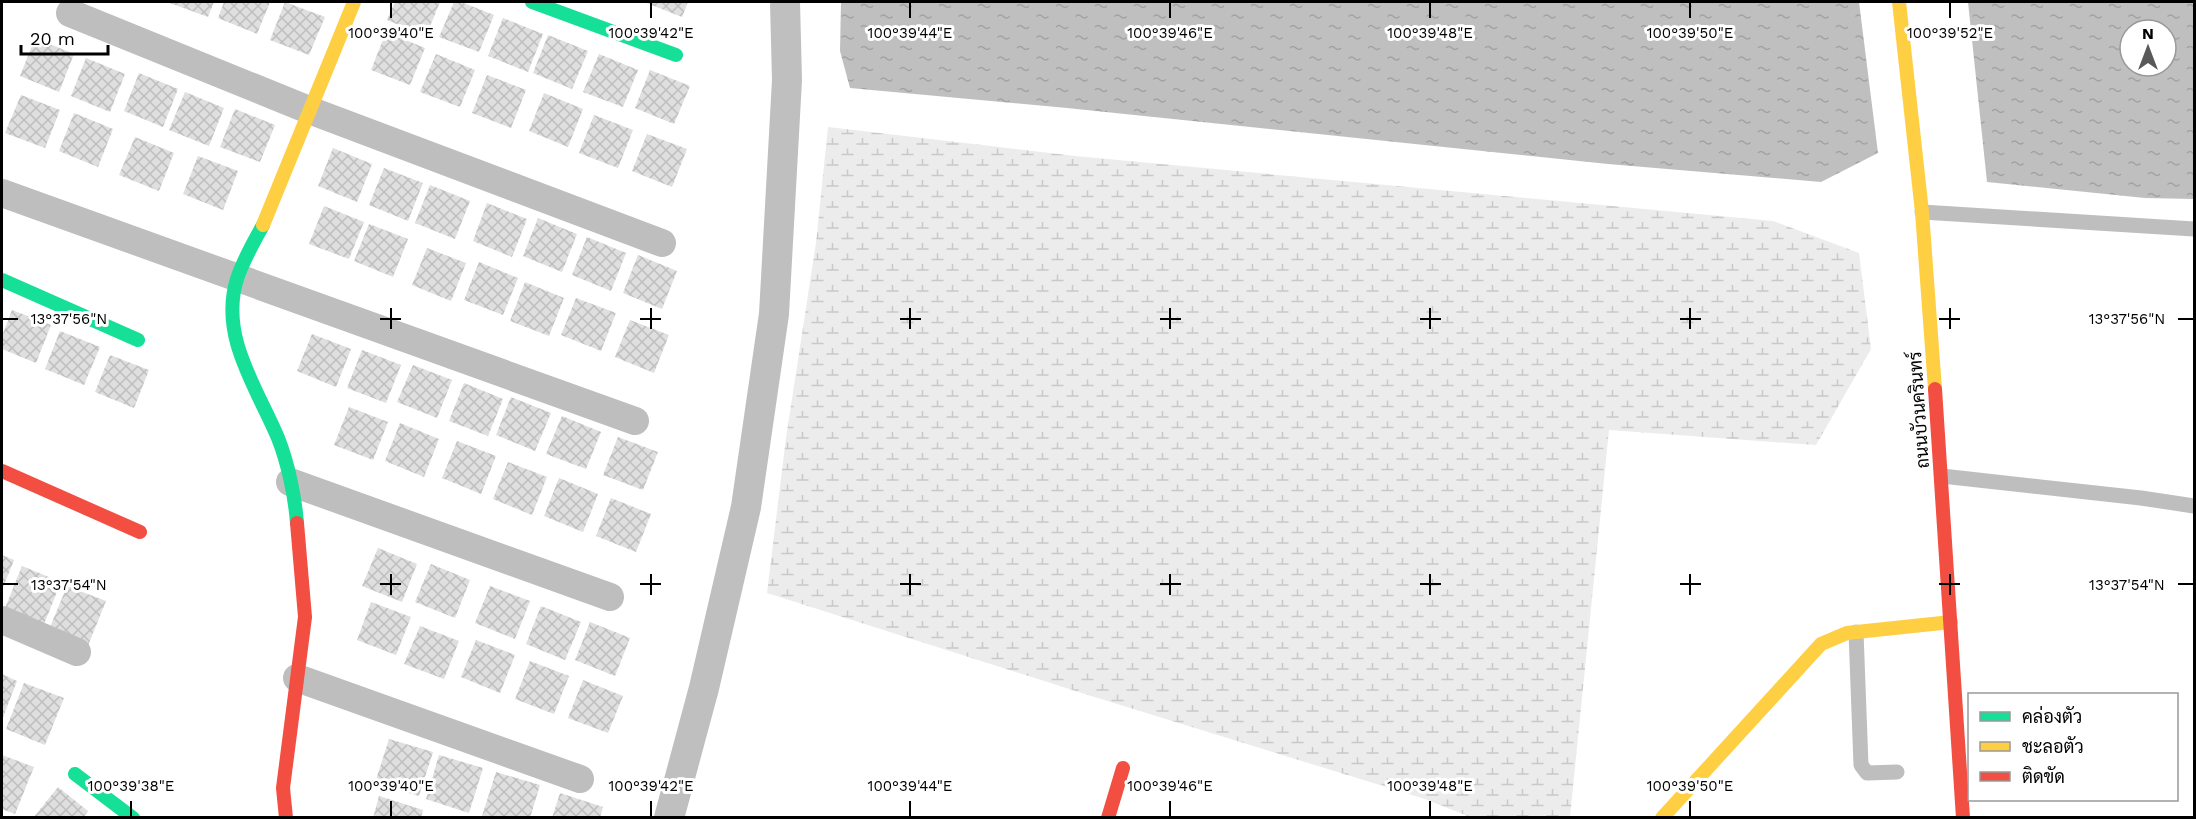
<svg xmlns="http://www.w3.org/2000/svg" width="2196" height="819" font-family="'Work Sans',Sarabun,sans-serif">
<defs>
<pattern id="wetland-marsh" width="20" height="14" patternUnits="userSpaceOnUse" patternTransform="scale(1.5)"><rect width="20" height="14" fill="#ececec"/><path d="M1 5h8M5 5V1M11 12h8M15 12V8" fill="none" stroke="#c9c9c9"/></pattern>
<pattern id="water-ripples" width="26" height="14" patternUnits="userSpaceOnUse" patternTransform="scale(1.5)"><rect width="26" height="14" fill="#bfbfbf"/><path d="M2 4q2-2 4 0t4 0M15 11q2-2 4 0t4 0" fill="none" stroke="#a2a2a2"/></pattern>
<pattern id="building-cross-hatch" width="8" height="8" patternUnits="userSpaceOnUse" patternTransform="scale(1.5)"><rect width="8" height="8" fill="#dfdfdf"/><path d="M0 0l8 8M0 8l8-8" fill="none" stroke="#bebebe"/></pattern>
</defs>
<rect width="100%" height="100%" fill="#fff"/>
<!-- wetland -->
<path fill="url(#wetland-marsh)" d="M 828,127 L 1075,156 L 1773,221 L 1859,253 L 1871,349 L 1816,445 L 1609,430 L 1570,817 L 1470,817 L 1425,799 L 1088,695 L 767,593 L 786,438 L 816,243 Z"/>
<!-- water -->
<path fill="url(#water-ripples)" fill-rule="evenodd" d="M 841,2 L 1859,2 L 1878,153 L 1821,182 L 1608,164 L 1067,108 L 850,88 L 840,51 Z
M 1968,2 L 2194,2 L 2194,199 L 2145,198 L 1987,182 ZM 2130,30 L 2166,30 L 2166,66 L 2130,66 Z"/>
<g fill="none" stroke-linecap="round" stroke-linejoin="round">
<!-- canal -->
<path stroke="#bfbfbf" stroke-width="30" d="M 669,818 L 704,688 L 746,507 L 774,314 L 787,80 L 785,2"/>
</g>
<!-- building -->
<path fill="url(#building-cross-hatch)" d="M 167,2 L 214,2 L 208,17 Z
M 224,2 L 270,2 L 257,34 L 218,18 Z
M 285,2 L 325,17 L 309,55 L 270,40 Z
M 395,2 L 440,2 L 426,36 L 387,20 Z
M 454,2 L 461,2 L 494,15 L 479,52 L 439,37 Z
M 644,2 L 688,2 L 682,17 Z
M 503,18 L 543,34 L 528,72 L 488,56 Z
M 386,32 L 425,48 L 410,85 L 371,70 Z
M 548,35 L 588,51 L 572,89 L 533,73 Z
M 35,38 L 74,54 L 59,92 L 20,76 Z
M 436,54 L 475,70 L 460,107 L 420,92 Z
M 599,54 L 638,70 L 623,107 L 583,92 Z
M 86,58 L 125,74 L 110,112 L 71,96 Z
M 650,70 L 690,86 L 674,124 L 635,108 Z
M 139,73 L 178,89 L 163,127 L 124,111 Z
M 487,75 L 526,90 L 511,128 L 472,113 Z
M 185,92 L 224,108 L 209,146 L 169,130 Z
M 544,93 L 583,109 L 568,147 L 529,131 Z
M 21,95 L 60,110 L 45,148 L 5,133 Z
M 235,109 L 275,125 L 260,162 L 220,147 Z
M 74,113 L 113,129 L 98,167 L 59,151 Z
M 594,115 L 633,130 L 618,168 L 579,153 Z
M 647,134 L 687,149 L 672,187 L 632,171 Z
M 135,137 L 174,153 L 159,191 L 119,175 Z
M 333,148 L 372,164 L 357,202 L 318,186 Z
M 198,156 L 238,171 L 223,210 L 183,194 Z
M 384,168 L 423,183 L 408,221 L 369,205 Z
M 430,185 L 470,201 L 455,239 L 415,223 Z
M 487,203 L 527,219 L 512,257 L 473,241 Z
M 324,206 L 364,222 L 349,259 L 309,244 Z
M 538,218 L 577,234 L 562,272 L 523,256 Z
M 369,224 L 408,239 L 393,277 L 354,261 Z
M 587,237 L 626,253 L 611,291 L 572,275 Z
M 427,248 L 466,263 L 451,301 L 412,285 Z
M 638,255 L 677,271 L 662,309 L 623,293 Z
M 479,262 L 518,278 L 503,315 L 464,300 Z
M 525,282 L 564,298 L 549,336 L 510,321 Z
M 576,298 L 616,313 L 601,351 L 561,335 Z
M 12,310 L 51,325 L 36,363 L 2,349 L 2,336 Z
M 630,320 L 669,335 L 654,373 L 615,357 Z
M 60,331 L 100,347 L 84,385 L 45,369 Z
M 312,334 L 351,349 L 336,387 L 297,371 Z
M 362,350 L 401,365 L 386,403 L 347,388 Z
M 110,355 L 149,370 L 134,408 L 95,392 Z
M 413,365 L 452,380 L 437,418 L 397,402 Z
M 464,383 L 503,399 L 488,436 L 449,421 Z
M 511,397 L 551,413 L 535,451 L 496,435 Z
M 349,407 L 388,422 L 373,460 L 334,445 Z
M 562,416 L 601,432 L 586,469 L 546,454 Z
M 400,423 L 439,439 L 424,477 L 385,461 Z
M 618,437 L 658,452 L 643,490 L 603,475 Z
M 457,441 L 496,456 L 481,494 L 442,478 Z
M 508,462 L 547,477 L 532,515 L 493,499 Z
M 559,478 L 598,494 L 583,532 L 544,516 Z
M 611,498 L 651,514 L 636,552 L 596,536 Z
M 378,548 L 417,564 L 402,602 L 362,586 Z
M 2,555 L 14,560 L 2,590 Z
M 431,564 L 470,580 L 455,618 L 415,602 Z
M 22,566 L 61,582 L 42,629 L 3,613 Z
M 67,586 L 106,601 L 87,648 L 48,632 Z
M 490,586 L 530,601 L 515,639 L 475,623 Z
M 371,602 L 411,617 L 396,655 L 357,640 Z
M 541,606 L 581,622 L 565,660 L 526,644 Z
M 590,622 L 630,638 L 615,676 L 575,660 Z
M 420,626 L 459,641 L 444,679 L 404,664 Z
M 476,640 L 515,655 L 500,693 L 461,677 Z
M 530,661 L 569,676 L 554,714 L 515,699 Z
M 2,674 L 17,681 L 2,720 Z
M 583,680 L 623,696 L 608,733 L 568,718 Z
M 24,683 L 64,698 L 45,745 L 6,729 Z
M 389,739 L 433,752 L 419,796 L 375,783 Z
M 2,755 L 34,767 L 15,814 L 2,809 Z
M 439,755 L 483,768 L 469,813 L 426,799 Z
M 496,772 L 540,785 L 530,818 L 482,816 Z
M 58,787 L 88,811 L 83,818 L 33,818 Z
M 560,793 L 603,807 L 600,818 L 552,818 Z
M 379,796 L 423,810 L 421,818 L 373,818 Z"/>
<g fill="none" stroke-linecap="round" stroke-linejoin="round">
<!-- lane -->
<path stroke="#bebebe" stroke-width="15" d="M 1922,212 L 2194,229
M 1942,476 L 2141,498 L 2194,506
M 1856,632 L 1861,765 L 1867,773 L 1897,772"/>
<!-- street -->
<path stroke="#bebebe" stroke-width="28" d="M 70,13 L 309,110 L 662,243
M 2,193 L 635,421
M 290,482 L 610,597
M 2,620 L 77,652
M 297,678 L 580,779"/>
<!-- fast -->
<path stroke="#16e098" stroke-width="14" d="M 532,2 L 676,55
M 263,225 C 254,242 243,260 237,279 C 219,336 257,388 278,438 C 288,463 295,497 297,523
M 2,280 L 138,340
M 75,774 L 133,818"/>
<!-- slow -->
<path stroke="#ffcf43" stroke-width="14" d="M 1899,2 L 1922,212 L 1935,389
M 263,225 L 354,2
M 1662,818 L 1821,644 L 1847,633 L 1951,622"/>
<!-- jam -->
<path stroke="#f24e42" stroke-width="14" d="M 1935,389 L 1963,818
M 2,471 L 140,532
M 286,818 L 283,788 L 305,617 L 297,523
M 1108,818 L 1123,768"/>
</g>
<!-- ticks -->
<path fill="none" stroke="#000" stroke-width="2" d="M 391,3 L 391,18M 651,3 L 651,18M 910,3 L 910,18M 1170,3 L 1170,18M 1430,3 L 1430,18M 1690,3 L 1690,18M 1950,3 L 1950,18M 391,308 L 391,329M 651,308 L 651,329M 910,308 L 910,329M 1170,308 L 1170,329M 1430,308 L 1430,329M 1690,308 L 1690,329M 1950,308 L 1950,329M 3,319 L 18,319M 380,319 L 401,319M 640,319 L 661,319M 900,319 L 921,319M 1160,319 L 1181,319M 1420,319 L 1441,319M 1680,319 L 1701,319M 1939,319 L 1960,319M 2178,319 L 2193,319M 391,574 L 391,595M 651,574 L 651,595M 910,574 L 910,595M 1170,574 L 1170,595M 1430,574 L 1430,595M 1690,574 L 1690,595M 1950,574 L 1950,595M 3,584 L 18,584M 380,584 L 401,584M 640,584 L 661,584M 900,584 L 921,584M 1160,584 L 1181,584M 1420,584 L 1441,584M 1680,584 L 1701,584M 1939,584 L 1960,584M 2178,584 L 2193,584M 131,801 L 131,816M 391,801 L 391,816M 651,801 L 651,816M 910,801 L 910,816M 1170,801 L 1170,816M 1430,801 L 1430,816M 1690,801 L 1690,816"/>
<g text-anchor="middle" stroke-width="6" stroke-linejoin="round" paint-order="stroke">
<!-- street labels -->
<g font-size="18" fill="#000" stroke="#fff">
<text transform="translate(1919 410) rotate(-94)" y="6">ถนนบัวนครินทร์</text>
</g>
</g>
<g font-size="15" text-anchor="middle" fill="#000" stroke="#fff" stroke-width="6" stroke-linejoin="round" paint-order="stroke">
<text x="391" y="38">100°39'40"E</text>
<text x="651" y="38">100°39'42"E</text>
<text x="910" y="38">100°39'44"E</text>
<text x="1170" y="38">100°39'46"E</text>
<text x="1430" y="38">100°39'48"E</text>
<text x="1690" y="38">100°39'50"E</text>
<text x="1950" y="38">100°39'52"E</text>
<text x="69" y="324">13°37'56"N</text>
<text x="2127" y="324">13°37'56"N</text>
<text x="69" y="590">13°37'54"N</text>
<text x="2127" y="590">13°37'54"N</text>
<text x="131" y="791">100°39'38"E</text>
<text x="391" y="791">100°39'40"E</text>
<text x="651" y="791">100°39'42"E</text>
<text x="910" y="791">100°39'44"E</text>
<text x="1170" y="791">100°39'46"E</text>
<text x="1430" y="791">100°39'48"E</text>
<text x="1690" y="791">100°39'50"E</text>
</g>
<!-- border -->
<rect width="2196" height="819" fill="none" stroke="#000000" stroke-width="6"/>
<!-- legend -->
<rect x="1968" y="693" width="210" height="108" fill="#ffffff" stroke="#999999" stroke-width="1.5"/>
<rect x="1980" y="712" width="30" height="9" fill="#16e098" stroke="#999999" stroke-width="1.5"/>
<text x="2022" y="723" font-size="18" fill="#000000">คล่องตัว</text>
<rect x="1980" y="742" width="30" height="9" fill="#ffcf43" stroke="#999999" stroke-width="1.5"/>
<text x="2022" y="753" font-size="18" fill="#000000">ชะลอตัว</text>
<rect x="1980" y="772" width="30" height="9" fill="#f24e42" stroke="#999999" stroke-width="1.5"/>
<text x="2022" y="783" font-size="18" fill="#000000">ติดขัด</text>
<!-- north arrow -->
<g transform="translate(2148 48)"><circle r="28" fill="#ffffff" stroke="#999999" stroke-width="1.5"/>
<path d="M0-4.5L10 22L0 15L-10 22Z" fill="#595959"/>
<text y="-9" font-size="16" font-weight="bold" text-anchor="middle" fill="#000000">N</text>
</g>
<!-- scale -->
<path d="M21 45v9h87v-9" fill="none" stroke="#000000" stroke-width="3"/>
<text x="30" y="45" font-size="18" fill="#000000" stroke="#ffffff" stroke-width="4.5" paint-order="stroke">20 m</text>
</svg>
